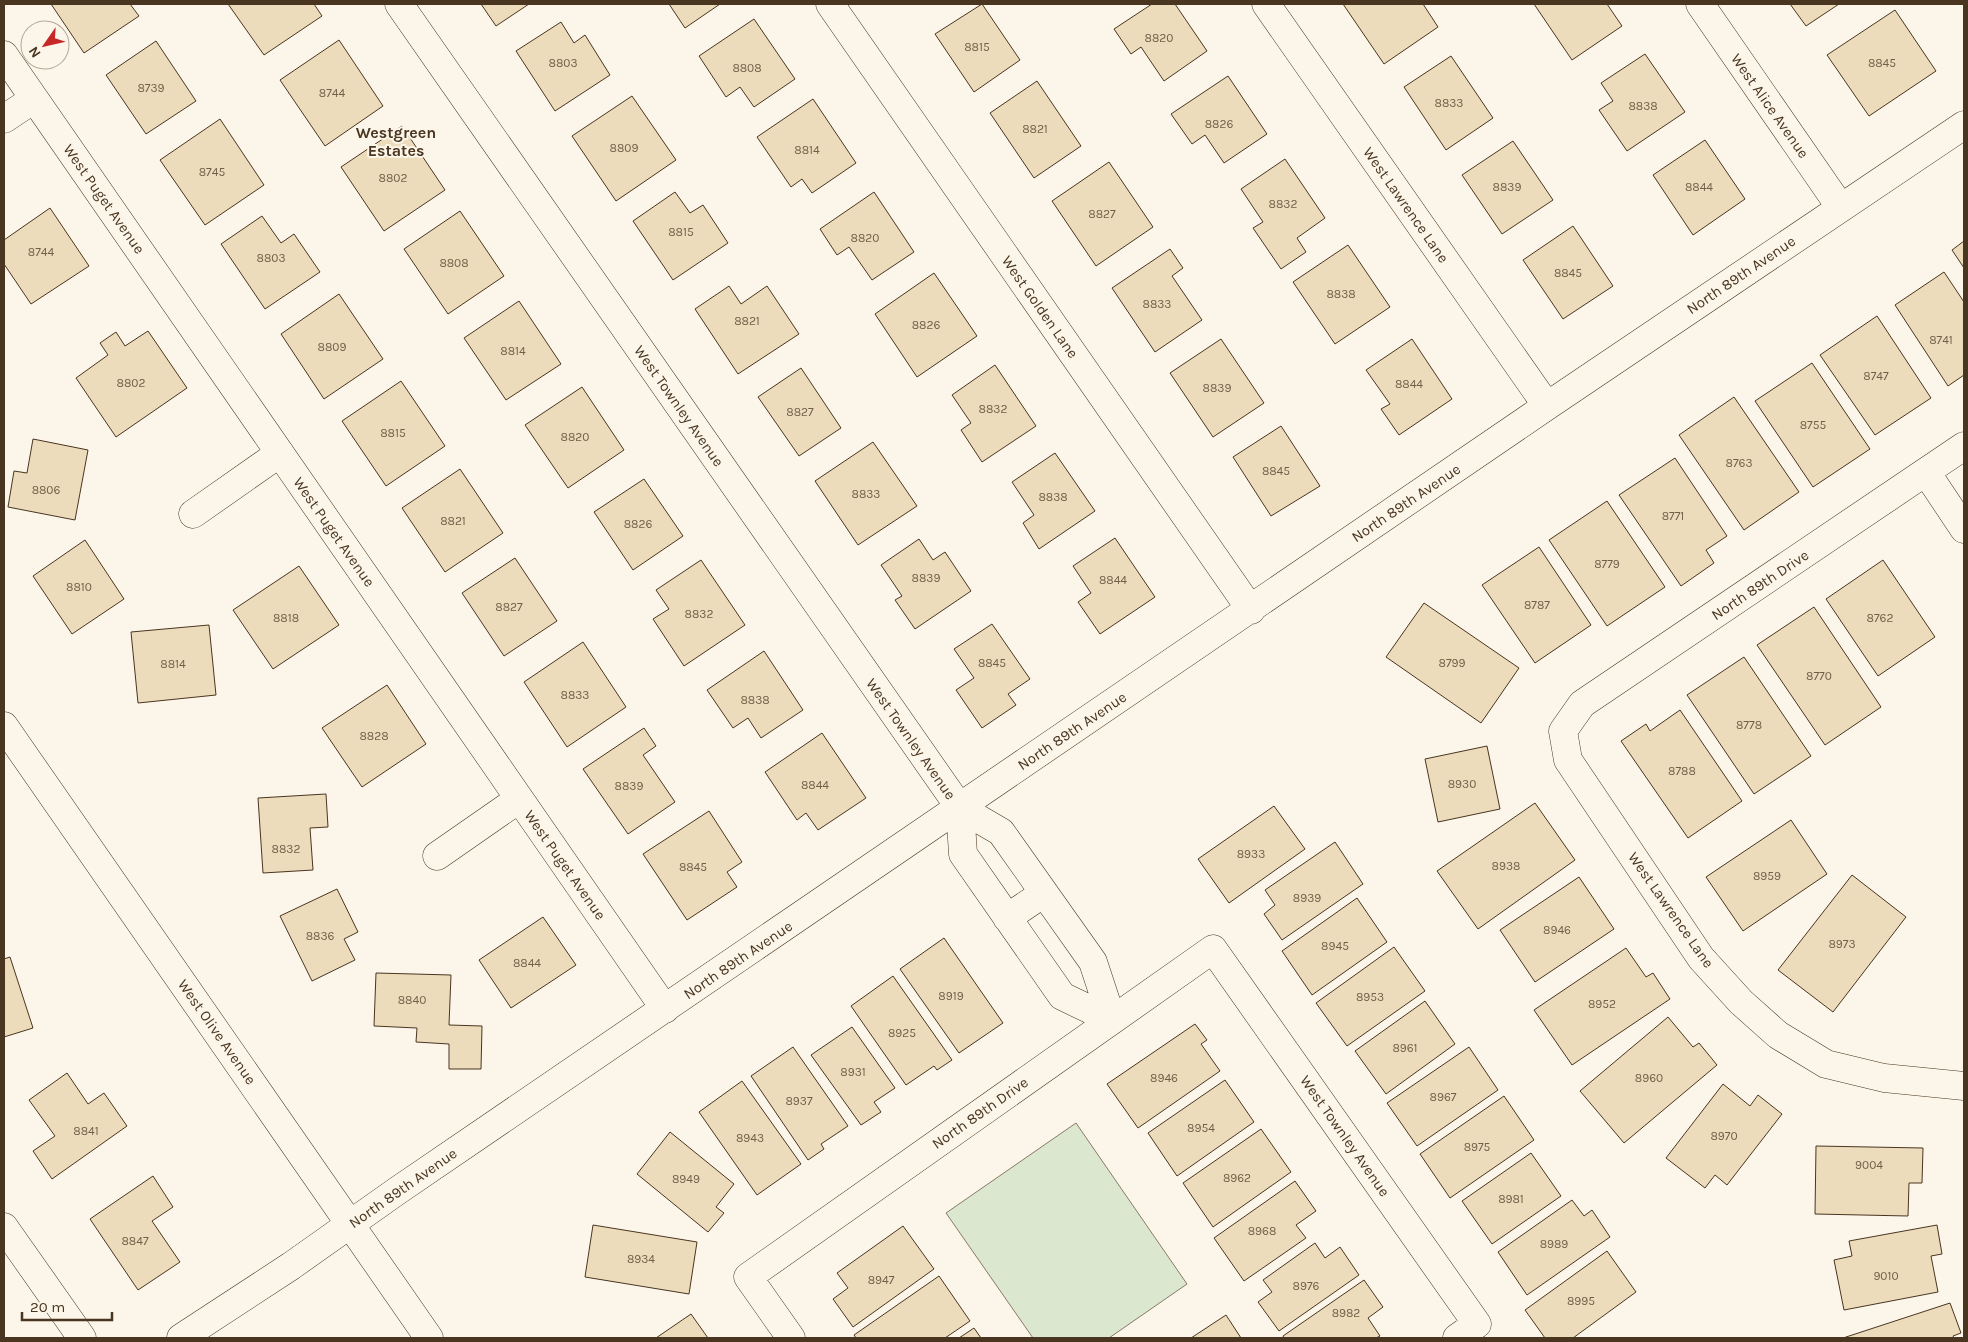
<svg xmlns="http://www.w3.org/2000/svg" width="1968" height="1342" font-family="Karla,sans-serif">
<rect width="100%" height="100%" fill="#fbf6e9"/>
<!-- green -->
<path fill="#dce7d0" stroke="#887966" d="M 1076,1123 L 1187,1284 L 1109,1338 L 1033,1338 L 946,1213 Z"/>
<!-- building -->
<path fill="#ecdcbc" stroke="#4a3520" d="M 51,4 L 130,4 L 139,16 L 84,53 Z
M 228,4 L 314,4 L 322,16 L 264,55 Z
M 481,4 L 529,4 L 496,26 Z
M 669,4 L 720,4 L 685,28 Z
M 982,4 L 1020,60 L 974,92 L 935,34 Z
M 1152,4 L 1175,4 L 1207,51 L 1164,81 L 1141,47 L 1131,54 L 1114,29 Z
M 1343,4 L 1423,4 L 1438,27 L 1384,64 Z
M 1534,4 L 1607,4 L 1622,26 L 1572,60 Z
M 1790,4 L 1839,4 L 1806,26 Z
M 1895,10 L 1936,71 L 1869,116 L 1827,55 Z
M 754,19 L 795,79 L 754,107 L 740,87 L 726,97 L 699,56 Z
M 561,22 L 574,43 L 585,35 L 610,75 L 555,111 L 516,51 Z
M 339,40 L 383,106 L 325,146 L 280,80 Z
M 156,41 L 196,101 L 146,134 L 106,75 Z
M 1645,54 L 1685,112 L 1627,151 L 1599,110 L 1613,101 L 1601,83 Z
M 1451,56 L 1493,118 L 1446,150 L 1404,87 Z
M 1228,76 L 1267,134 L 1224,163 L 1205,135 L 1192,144 L 1171,114 Z
M 1037,81 L 1081,146 L 1034,178 L 990,113 Z
M 632,96 L 676,160 L 616,201 L 572,136 Z
M 813,99 L 856,163 L 812,193 L 802,179 L 791,187 L 757,137 Z
M 220,119 L 264,185 L 205,225 L 160,160 Z
M 402,126 L 445,190 L 384,231 L 341,167 Z
M 1705,140 L 1745,199 L 1693,235 L 1653,175 Z
M 1513,141 L 1553,200 L 1502,234 L 1462,175 Z
M 1285,159 L 1325,218 L 1297,238 L 1306,252 L 1281,269 L 1253,228 L 1263,222 L 1241,189 Z
M 1109,162 L 1153,227 L 1096,266 L 1052,201 Z
M 675,192 L 690,213 L 703,205 L 728,243 L 673,280 L 633,221 Z
M 874,192 L 914,252 L 872,280 L 849,247 L 837,255 L 820,229 Z
M 50,208 L 89,266 L 31,304 L 4,264 L 4,240 Z
M 460,211 L 504,276 L 448,314 L 404,249 Z
M 262,216 L 281,243 L 294,234 L 320,272 L 265,309 L 221,244 Z
M 1573,226 L 1613,286 L 1563,319 L 1523,260 Z
M 1964,241 L 1964,268 L 1952,250 Z
M 1348,245 L 1390,307 L 1335,344 L 1293,282 Z
M 1170,249 L 1183,268 L 1172,276 L 1202,320 L 1155,352 L 1112,288 Z
M 1944,272 L 1964,302 L 1964,375 L 1948,386 L 1895,305 Z
M 934,273 L 977,336 L 917,377 L 875,314 Z
M 729,286 L 741,304 L 767,286 L 799,334 L 738,374 L 695,309 Z
M 339,294 L 383,359 L 324,399 L 281,334 Z
M 519,301 L 561,364 L 506,400 L 464,338 Z
M 1877,316 L 1931,398 L 1875,435 L 1820,355 Z
M 148,331 L 187,388 L 116,437 L 76,378 L 108,355 L 100,343 L 116,332 L 125,346 Z
M 1221,339 L 1264,403 L 1213,437 L 1170,373 Z
M 1412,339 L 1452,399 L 1399,435 L 1381,409 L 1390,404 L 1366,370 Z
M 1812,363 L 1870,449 L 1813,487 L 1755,401 Z
M 995,365 L 1036,426 L 982,462 L 961,430 L 971,423 L 952,395 Z
M 801,368 L 841,428 L 799,456 L 758,397 Z
M 401,381 L 445,446 L 386,486 L 342,421 Z
M 582,387 L 624,450 L 568,488 L 525,425 Z
M 1734,397 L 1799,492 L 1744,530 L 1679,435 Z
M 1281,426 L 1320,486 L 1271,516 L 1233,457 Z
M 33,439 L 88,450 L 75,520 L 8,507 L 14,471 L 27,473 Z
M 873,442 L 917,506 L 858,545 L 815,481 Z
M 1055,453 L 1095,511 L 1039,549 L 1023,523 L 1034,515 L 1012,482 Z
M 1675,458 L 1727,536 L 1706,550 L 1714,563 L 1681,586 L 1619,495 Z
M 460,469 L 503,533 L 445,572 L 402,508 Z
M 644,479 L 683,536 L 633,570 L 594,512 Z
M 1607,501 L 1665,587 L 1607,626 L 1549,540 Z
M 1115,538 L 1155,597 L 1100,634 L 1078,602 L 1091,593 L 1073,566 Z
M 919,539 L 933,560 L 945,552 L 971,591 L 915,629 L 895,600 L 902,596 L 881,565 Z
M 85,540 L 124,599 L 72,634 L 33,576 Z
M 1539,547 L 1591,625 L 1535,663 L 1482,585 Z
M 515,558 L 557,621 L 504,656 L 462,593 Z
M 701,560 L 745,625 L 684,666 L 653,619 L 669,609 L 656,590 Z
M 1883,560 L 1935,637 L 1878,676 L 1826,599 Z
M 299,566 L 339,625 L 273,669 L 233,610 Z
M 1424,603 L 1519,668 L 1481,723 L 1386,657 Z
M 1814,607 L 1881,707 L 1825,745 L 1757,645 Z
M 992,624 L 1030,679 L 1008,694 L 1016,705 L 982,728 L 956,690 L 974,678 L 954,649 Z
M 209,625 L 216,695 L 138,703 L 131,632 Z
M 583,642 L 626,707 L 567,747 L 524,682 Z
M 764,651 L 803,710 L 761,738 L 748,718 L 733,728 L 707,690 Z
M 1744,657 L 1811,756 L 1754,794 L 1687,695 Z
M 387,685 L 426,744 L 362,787 L 322,728 Z
M 1680,710 L 1742,801 L 1688,838 L 1621,741 L 1646,724 L 1650,731 Z
M 644,728 L 656,746 L 643,755 L 675,802 L 628,834 L 583,769 Z
M 822,733 L 866,798 L 818,830 L 806,813 L 797,820 L 765,772 Z
M 1487,746 L 1500,809 L 1438,822 L 1425,759 Z
M 326,794 L 328,827 L 310,828 L 313,870 L 263,873 L 258,798 Z
M 1535,803 L 1575,860 L 1478,929 L 1437,871 Z
M 1274,806 L 1305,849 L 1229,903 L 1198,859 Z
M 709,811 L 742,862 L 727,872 L 737,887 L 687,920 L 643,854 Z
M 1791,820 L 1827,874 L 1743,931 L 1706,877 Z
M 1335,842 L 1363,884 L 1282,940 L 1264,914 L 1275,905 L 1265,890 Z
M 1852,875 L 1906,917 L 1833,1012 L 1778,970 Z
M 1579,877 L 1614,929 L 1535,982 L 1500,930 Z
M 337,889 L 358,932 L 344,939 L 355,960 L 312,981 L 280,916 Z
M 1357,898 L 1387,942 L 1312,995 L 1282,951 Z
M 543,917 L 576,965 L 511,1008 L 479,960 Z
M 944,938 L 1003,1023 L 959,1053 L 900,969 Z
M 1394,947 L 1425,991 L 1347,1046 L 1316,1003 Z
M 1626,948 L 1646,977 L 1653,973 L 1670,999 L 1572,1065 L 1534,1010 Z
M 10,957 L 33,1028 L 4,1037 L 4,959 Z
M 376,973 L 451,975 L 449,1025 L 482,1026 L 481,1069 L 449,1069 L 449,1044 L 416,1042 L 417,1028 L 374,1026 Z
M 893,976 L 952,1060 L 937,1070 L 934,1066 L 906,1085 L 851,1006 Z
M 1425,1001 L 1455,1044 L 1386,1094 L 1355,1051 Z
M 1668,1017 L 1693,1047 L 1699,1043 L 1717,1065 L 1624,1143 L 1580,1091 Z
M 1195,1024 L 1207,1040 L 1201,1044 L 1220,1071 L 1138,1128 L 1107,1084 Z
M 852,1027 L 895,1088 L 874,1102 L 881,1112 L 861,1125 L 811,1055 Z
M 793,1047 L 848,1126 L 821,1144 L 824,1149 L 808,1160 L 751,1076 Z
M 1469,1047 L 1498,1090 L 1417,1146 L 1387,1103 Z
M 67,1073 L 88,1104 L 104,1093 L 127,1126 L 52,1179 L 33,1151 L 55,1136 L 29,1100 Z
M 1225,1080 L 1254,1122 L 1177,1176 L 1148,1133 Z
M 742,1081 L 801,1164 L 757,1195 L 699,1112 Z
M 1723,1084 L 1750,1106 L 1758,1095 L 1782,1114 L 1727,1185 L 1715,1175 L 1705,1188 L 1666,1158 Z
M 1504,1096 L 1534,1140 L 1450,1198 L 1420,1154 Z
M 1261,1129 L 1291,1172 L 1213,1227 L 1183,1183 Z
M 670,1132 L 734,1184 L 716,1207 L 724,1213 L 708,1232 L 637,1174 Z
M 1816,1146 L 1923,1148 L 1922,1183 L 1909,1183 L 1908,1216 L 1815,1214 Z
M 1531,1153 L 1561,1196 L 1492,1244 L 1462,1201 Z
M 153,1176 L 173,1207 L 152,1221 L 180,1262 L 138,1290 L 90,1219 Z
M 1295,1181 L 1316,1211 L 1296,1225 L 1306,1238 L 1244,1281 L 1214,1238 Z
M 1572,1200 L 1584,1216 L 1592,1210 L 1610,1237 L 1527,1295 L 1498,1252 Z
M 593,1225 L 697,1242 L 689,1294 L 585,1277 Z
M 1937,1225 L 1942,1254 L 1931,1256 L 1938,1292 L 1844,1310 L 1834,1260 L 1852,1256 L 1849,1241 Z
M 903,1226 L 934,1269 L 853,1327 L 833,1299 L 848,1288 L 837,1273 Z
M 1315,1243 L 1325,1258 L 1340,1247 L 1359,1275 L 1279,1331 L 1258,1302 L 1272,1292 L 1263,1280 Z
M 1607,1251 L 1636,1292 L 1573,1338 L 1545,1338 L 1525,1310 Z
M 939,1276 L 970,1321 L 945,1338 L 856,1338 L 854,1335 Z
M 1364,1280 L 1383,1307 L 1368,1318 L 1380,1336 L 1376,1338 L 1284,1338 L 1283,1336 Z
M 1950,1303 L 1961,1333 L 1953,1336 L 1954,1338 L 1843,1338 Z
M 691,1314 L 708,1338 L 656,1338 Z
M 1226,1315 L 1241,1338 L 1191,1338 Z
M 974,1328 L 981,1338 L 959,1338 Z"/>
<g fill="none" stroke-linecap="round" stroke-linejoin="round">
<defs>
<path id="minor" d="M 399,4 L 960,808 L 1001,832 L 1093,962 L 1112,1020
M 830,4 L 1251,610
M 1266,4 L 1547,406
M 1700,4 L 1841,208
M 4,55 L 665,1009
M 4,119 L 34,99
M 1964,446 L 1582,704 L 1563,731 L 1568,760 L 1701,958 L 1741,1002 L 1778,1035 L 1826,1064 L 1884,1078 L 1964,1086
M 1926,472 L 1964,529
M 193,514 L 280,453
M 960,808 L 963,854 L 1062,996 L 1112,1020
M 437,856 L 519,799
M 1007,918 L 1044,893
M 4,1227 L 82,1338
M 181,1338 L 291,1266 L 397,1191 L 1547,406 L 1964,125
M 791,1338 L 748,1277 L 1213,949 L 1477,1324 L 1457,1338"/>
<path id="major" d="M 4,726 L 429,1338"/>
</defs>
<!-- minor casing -->
<use href="#minor" stroke="#4a3520" stroke-width="29"/>
<!-- major casing -->
<use href="#major" stroke="#4a3520" stroke-width="29"/>
<!-- minor -->
<use href="#minor" stroke="#fbf6e9" stroke-width="28"/>
<!-- major -->
<use href="#major" stroke="#fbf6e9" stroke-width="28"/>
</g>
<g text-anchor="middle" stroke-width="4" stroke-linejoin="round" paint-order="stroke">
<!-- number labels -->
<g font-size="12" fill="#725f47">
<text x="1159" y="42">8820</text>
<text x="977" y="51">8815</text>
<text x="563" y="67">8803</text>
<text x="1882" y="67">8845</text>
<text x="747" y="72">8808</text>
<text x="151" y="92">8739</text>
<text x="332" y="97">8744</text>
<text x="1449" y="107">8833</text>
<text x="1643" y="110">8838</text>
<text x="1219" y="128">8826</text>
<text x="1035" y="133">8821</text>
<text x="624" y="152">8809</text>
<text x="807" y="154">8814</text>
<text x="212" y="176">8745</text>
<text x="393" y="182">8802</text>
<text x="1507" y="191">8839</text>
<text x="1699" y="191">8844</text>
<text x="1283" y="208">8832</text>
<text x="1102" y="218">8827</text>
<text x="681" y="236">8815</text>
<text x="865" y="242">8820</text>
<text x="41" y="256">8744</text>
<text x="271" y="262">8803</text>
<text x="454" y="267">8808</text>
<text x="1568" y="277">8845</text>
<text x="1341" y="298">8838</text>
<text x="1157" y="308">8833</text>
<text x="747" y="325">8821</text>
<text x="926" y="329">8826</text>
<text x="1941" y="344">8741</text>
<text x="332" y="351">8809</text>
<text x="513" y="355">8814</text>
<text x="1876" y="380">8747</text>
<text x="131" y="387">8802</text>
<text x="1409" y="388">8844</text>
<text x="1217" y="392">8839</text>
<text x="993" y="413">8832</text>
<text x="800" y="416">8827</text>
<text x="1813" y="429">8755</text>
<text x="393" y="437">8815</text>
<text x="575" y="441">8820</text>
<text x="1739" y="467">8763</text>
<text x="1276" y="475">8845</text>
<text x="46" y="494">8806</text>
<text x="866" y="498">8833</text>
<text x="1053" y="501">8838</text>
<text x="1673" y="520">8771</text>
<text x="453" y="525">8821</text>
<text x="638" y="528">8826</text>
<text x="1607" y="568">8779</text>
<text x="926" y="582">8839</text>
<text x="1113" y="584">8844</text>
<text x="79" y="591">8810</text>
<text x="1537" y="609">8787</text>
<text x="509" y="611">8827</text>
<text x="699" y="618">8832</text>
<text x="286" y="622">8818</text>
<text x="1880" y="622">8762</text>
<text x="992" y="667">8845</text>
<text x="1452" y="667">8799</text>
<text x="173" y="668">8814</text>
<text x="1819" y="680">8770</text>
<text x="575" y="699">8833</text>
<text x="755" y="704">8838</text>
<text x="1749" y="729">8778</text>
<text x="374" y="740">8828</text>
<text x="1682" y="775">8788</text>
<text x="1462" y="788">8930</text>
<text x="815" y="789">8844</text>
<text x="629" y="790">8839</text>
<text x="286" y="853">8832</text>
<text x="1251" y="858">8933</text>
<text x="1506" y="870">8938</text>
<text x="693" y="871">8845</text>
<text x="1767" y="880">8959</text>
<text x="1307" y="902">8939</text>
<text x="1557" y="934">8946</text>
<text x="320" y="940">8836</text>
<text x="1842" y="948">8973</text>
<text x="1335" y="950">8945</text>
<text x="527" y="967">8844</text>
<text x="951" y="1000">8919</text>
<text x="1370" y="1001">8953</text>
<text x="412" y="1004">8840</text>
<text x="1602" y="1008">8952</text>
<text x="902" y="1037">8925</text>
<text x="1405" y="1052">8961</text>
<text x="853" y="1076">8931</text>
<text x="1164" y="1082">8946</text>
<text x="1649" y="1082">8960</text>
<text x="1443" y="1101">8967</text>
<text x="799" y="1105">8937</text>
<text x="1201" y="1132">8954</text>
<text x="86" y="1135">8841</text>
<text x="1724" y="1140">8970</text>
<text x="750" y="1142">8943</text>
<text x="1477" y="1151">8975</text>
<text x="1869" y="1169">9004</text>
<text x="1237" y="1182">8962</text>
<text x="686" y="1183">8949</text>
<text x="1511" y="1203">8981</text>
<text x="1262" y="1235">8968</text>
<text x="135" y="1245">8847</text>
<text x="1554" y="1248">8989</text>
<text x="641" y="1263">8934</text>
<text x="1886" y="1280">9010</text>
<text x="881" y="1284">8947</text>
<text x="1306" y="1290">8976</text>
<text x="1581" y="1305">8995</text>
<text x="1346" y="1317">8982</text>
</g>
<!-- street labels -->
<g font-size="15" fill="#4a3520" stroke="#fbf6e9">
<text transform="translate(1770 106) rotate(55)" y="5">West Alice Avenue</text>
<text transform="translate(104 199) rotate(55)" y="5">West Puget Avenue</text>
<text transform="translate(1406 205) rotate(55)" y="5">West Lawrence Lane</text>
<text transform="translate(1741 275) rotate(-34)" y="5">North 89th Avenue</text>
<text transform="translate(1040 307) rotate(55)" y="5">West Golden Lane</text>
<text transform="translate(679 406) rotate(55)" y="5">West Townley Avenue</text>
<text transform="translate(1406 503) rotate(-34)" y="5">North 89th Avenue</text>
<text transform="translate(334 532) rotate(55)" y="5">West Puget Avenue</text>
<text transform="translate(1760 585) rotate(-34)" y="5">North 89th Drive</text>
<text transform="translate(1072 731) rotate(-34)" y="5">North 89th Avenue</text>
<text transform="translate(911 739) rotate(55)" y="5">West Townley Avenue</text>
<text transform="translate(565 865) rotate(55)" y="5">West Puget Avenue</text>
<text transform="translate(1671 910) rotate(55)" y="5">West Lawrence Lane</text>
<text transform="translate(738 960) rotate(-34)" y="5">North 89th Avenue</text>
<text transform="translate(217 1032) rotate(55)" y="5">West Olive Avenue</text>
<text transform="translate(980 1113) rotate(-35)" y="5">North 89th Drive</text>
<text transform="translate(1345 1136) rotate(55)" y="5">West Townley Avenue</text>
<text transform="translate(403 1188) rotate(-35)" y="5">North 89th Avenue</text>
</g>
<!-- neighbourhood labels -->
<g font-size="16" font-weight="bold" fill="#4a3520" stroke="#fbf6e9">
<text x="396" y="138">Westgreen<tspan x="396" dy="18">Estates</tspan></text>
</g>
</g>
<!-- border -->
<rect width="1968" height="1342" fill="none" stroke="#4a3520" stroke-width="10"/>
<!-- north arrow -->
<g transform="translate(45 45) rotate(236)"><circle r="24" fill="#fbf6e9" stroke="#b4a999"/>
<path d="M0-4L9 19L0 12L-9 19Z" fill="#c62828"/>
<text y="-8" font-size="14" font-weight="bold" text-anchor="middle" fill="#4a3520">N</text>
</g>
<!-- scale -->
<path d="M22 1312v8h90v-8" fill="none" stroke="#4a3520" stroke-width="2.5"/>
<text x="30" y="1312" font-size="15" fill="#4a3520" stroke="#fbf6e9" stroke-width="4" paint-order="stroke">20 m</text>
</svg>
